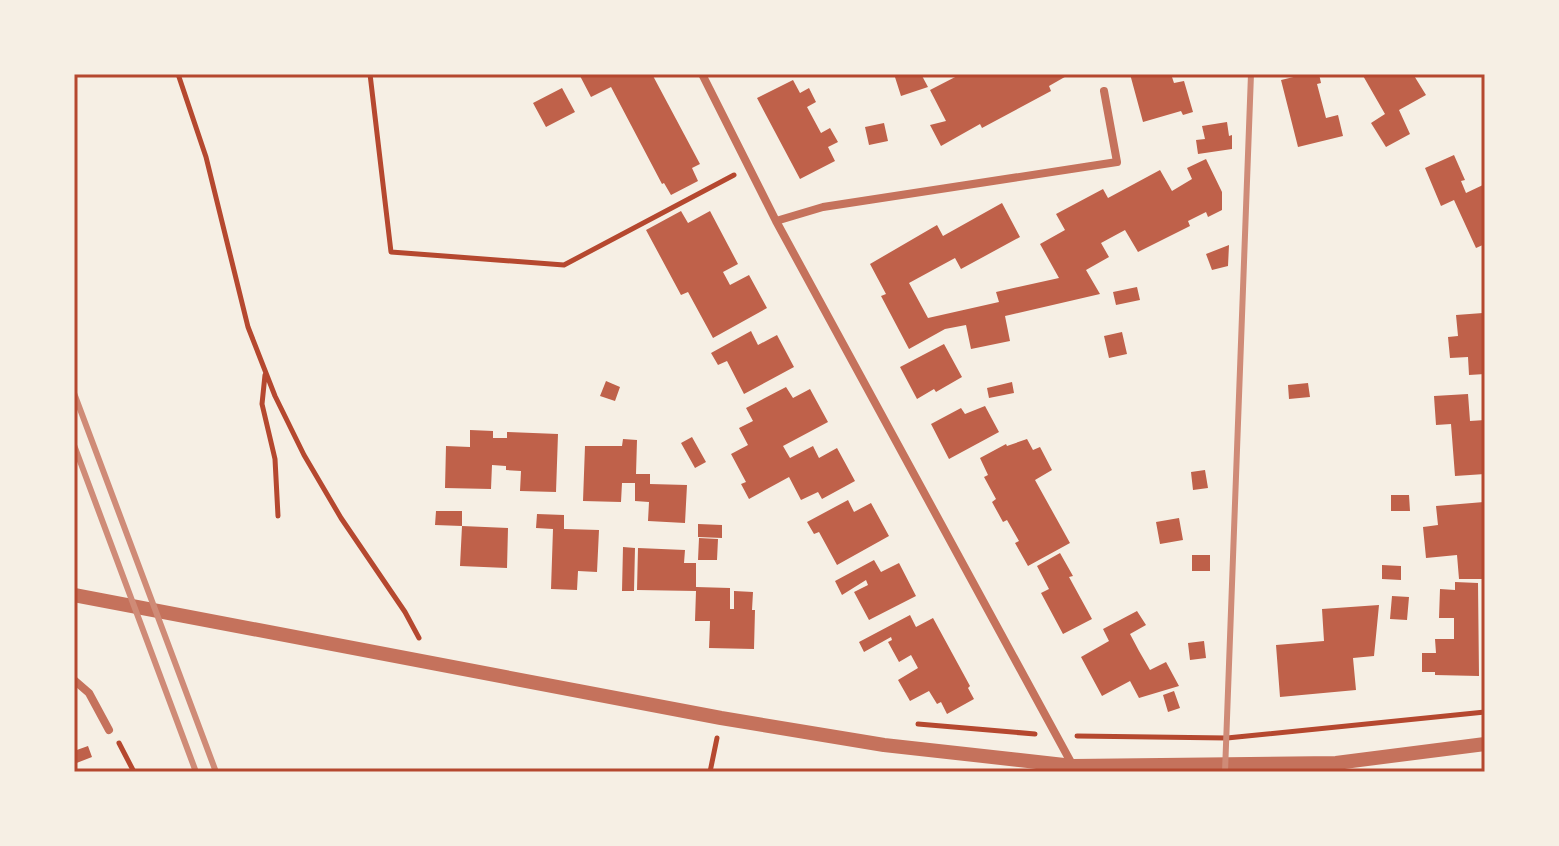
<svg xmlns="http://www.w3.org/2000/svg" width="1559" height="846" font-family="Lora,serif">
<rect width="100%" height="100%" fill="#f6efe4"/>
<!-- building -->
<path fill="#bf614a" d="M 579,74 L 652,74 L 700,164 L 692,168 L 698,181 L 671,195 L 664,183 L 662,184 L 611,87 L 591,97 Z
M 894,74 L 921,74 L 928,87 L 901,96 Z
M 961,74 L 1070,74 L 1049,86 L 1051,91 L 982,128 L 980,124 L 941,146 L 930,125 L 946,121 L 930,90 Z
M 1130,74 L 1171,74 L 1174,83 L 1184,81 L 1193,112 L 1183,115 L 1181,111 L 1143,122 Z
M 1306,74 L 1319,74 L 1321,83 L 1317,84 L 1326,118 L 1338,115 L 1343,136 L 1298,147 L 1281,80 Z
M 1362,74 L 1413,74 L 1426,95 L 1399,110 L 1410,134 L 1386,147 L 1371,123 L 1385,114 Z
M 793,80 L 800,93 L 809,88 L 816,102 L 807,107 L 821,133 L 830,128 L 838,142 L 828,147 L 835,161 L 800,179 L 757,98 Z
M 562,88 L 575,112 L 546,127 L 533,103 Z
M 1227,122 L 1229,136 L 1232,135 L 1232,149 L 1198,154 L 1196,140 L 1205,139 L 1202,126 Z
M 884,123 L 888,141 L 869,145 L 865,127 Z
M 1454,155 L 1465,180 L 1461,181 L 1466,193 L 1485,184 L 1485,244 L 1476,248 L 1454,200 L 1441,206 L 1425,168 Z
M 1206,159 L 1222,192 L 1222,210 L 1208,217 L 1206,212 L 1188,221 L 1190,226 L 1138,252 L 1125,230 L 1101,243 L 1109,257 L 1086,270 L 1100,294 L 1005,316 L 1010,341 L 971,349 L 966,325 L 945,329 L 909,349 L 881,296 L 886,294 L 870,264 L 937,225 L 943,236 L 1002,203 L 1020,237 L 961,269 L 955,258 L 909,283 L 928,318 L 999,302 L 996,292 L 1059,278 L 1040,244 L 1065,230 L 1056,214 L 1103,189 L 1108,198 L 1160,170 L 1172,191 L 1192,179 L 1187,168 Z
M 681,211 L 688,223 L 710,211 L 738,264 L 723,272 L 730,285 L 749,275 L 767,308 L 713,338 L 688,292 L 681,295 L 646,230 Z
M 1229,245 L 1228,266 L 1212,270 L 1206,254 Z
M 1137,287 L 1140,300 L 1116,305 L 1113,292 Z
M 1483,313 L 1485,374 L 1469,375 L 1468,357 L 1450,358 L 1448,337 L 1458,336 L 1456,315 Z
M 751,331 L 758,345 L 777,335 L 794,367 L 744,394 L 727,361 L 718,365 L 711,353 Z
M 1122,332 L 1127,354 L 1109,358 L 1104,336 Z
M 944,344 L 962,377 L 936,392 L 934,389 L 917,399 L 900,367 Z
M 606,381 L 620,387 L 615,401 L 600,396 Z
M 1012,382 L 1014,393 L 989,398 L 987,388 Z
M 1308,383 L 1310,397 L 1289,399 L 1288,385 Z
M 786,387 L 793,398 L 810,389 L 828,422 L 783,446 L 790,458 L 813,446 L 819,458 L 837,448 L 855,481 L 822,499 L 818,492 L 801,500 L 789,477 L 749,499 L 741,484 L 746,482 L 731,454 L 748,445 L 739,428 L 753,421 L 746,408 Z
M 1468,394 L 1470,421 L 1485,420 L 1485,474 L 1455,476 L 1451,424 L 1436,425 L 1434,396 Z
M 985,406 L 999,432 L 949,459 L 931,424 L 961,408 L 965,414 Z
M 470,430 L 493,431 L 493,438 L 507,438 L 507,432 L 558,434 L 556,492 L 520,491 L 521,471 L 506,470 L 506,466 L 492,465 L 491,489 L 445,488 L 446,446 L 470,447 Z
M 692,437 L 706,462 L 695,468 L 681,443 Z
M 623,439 L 637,440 L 636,474 L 650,474 L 650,484 L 687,485 L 685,523 L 648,521 L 649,502 L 635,501 L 635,483 L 622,483 L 621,502 L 583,501 L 585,446 L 622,446 Z
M 1027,439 L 1033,450 L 1040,447 L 1052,470 L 1035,480 L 1070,543 L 1028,566 L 1015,543 L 1019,541 L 1007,520 L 1003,522 L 992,502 L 996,499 L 984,477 L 988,475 L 980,458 L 1006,444 L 1007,446 Z
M 1205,470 L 1208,488 L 1193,490 L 1191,472 Z
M 1391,495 L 1409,495 L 1410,511 L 1391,511 Z
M 848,500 L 854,512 L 871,503 L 889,536 L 837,565 L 819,532 L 814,534 L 807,522 Z
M 1484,502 L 1485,579 L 1459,579 L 1457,555 L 1426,558 L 1423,527 L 1438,525 L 1436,506 Z
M 436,511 L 462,511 L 462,526 L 508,528 L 507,568 L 460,566 L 462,526 L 435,525 Z
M 537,514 L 564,515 L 564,529 L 599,530 L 597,572 L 578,571 L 577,590 L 551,589 L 553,529 L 536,528 Z
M 1179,518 L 1183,540 L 1160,544 L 1156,522 Z
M 698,524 L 722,525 L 722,538 L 698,537 Z
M 699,538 L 718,539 L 717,560 L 698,560 Z
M 623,547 L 635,548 L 634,591 L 622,591 Z
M 638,548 L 685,550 L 684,563 L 696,563 L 696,587 L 730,588 L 730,609 L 734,609 L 734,591 L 753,592 L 752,610 L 755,610 L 754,649 L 709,648 L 710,621 L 695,621 L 696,591 L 637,590 Z
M 1060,553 L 1073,576 L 1069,577 L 1092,619 L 1063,634 L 1041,593 L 1049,589 L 1037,566 Z
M 1192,555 L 1210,555 L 1210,571 L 1192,571 Z
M 874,560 L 881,572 L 899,563 L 916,596 L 869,620 L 854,592 L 868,585 L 866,580 L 842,595 L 835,581 Z
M 1382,565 L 1401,566 L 1401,580 L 1382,579 Z
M 1455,582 L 1478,583 L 1479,676 L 1435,675 L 1435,672 L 1422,672 L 1422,653 L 1436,653 L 1435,639 L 1454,639 L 1454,618 L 1439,618 L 1440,589 L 1455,590 Z
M 1392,596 L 1409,597 L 1407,620 L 1390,619 Z
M 1379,605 L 1374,656 L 1353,658 L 1356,690 L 1280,697 L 1276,645 L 1324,641 L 1322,609 Z
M 1137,611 L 1146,625 L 1130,634 L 1139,651 L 1150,670 L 1166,662 L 1179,686 L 1139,698 L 1130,681 L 1102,696 L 1081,657 L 1109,641 L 1103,629 Z
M 910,615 L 916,627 L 933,618 L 970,686 L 968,688 L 974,699 L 947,714 L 941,702 L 937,704 L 929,691 L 910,701 L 898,680 L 918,668 L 911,655 L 899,662 L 888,642 L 892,640 L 891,637 L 864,652 L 859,642 Z
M 1204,641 L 1206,658 L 1190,660 L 1188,643 Z
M 1174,691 L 1180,708 L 1168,712 L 1163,695 Z
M 88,746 L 92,757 L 74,764 L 74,751 Z"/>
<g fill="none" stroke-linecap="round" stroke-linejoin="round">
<!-- path -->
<path stroke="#b5482f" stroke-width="5" d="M 178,74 L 206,157 L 248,327 L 275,396 L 304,455 L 341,518 L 405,612 L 419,638
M 370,74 L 391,252 L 564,265 L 734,175
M 265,375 L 262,404 L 275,459 L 278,516
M 918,724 L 1035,734
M 1077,736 L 1227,738 L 1485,712
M 119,743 L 134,772
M 710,772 L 717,738"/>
<!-- minor -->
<path stroke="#c5725c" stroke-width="8" d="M 702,74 L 776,221 L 1073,766
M 776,221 L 823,207 L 1117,162 L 1104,91
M 74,680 L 89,693 L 109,730"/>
<!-- tertiary -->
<path stroke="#c5725c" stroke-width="14" d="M 74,595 L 721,718 L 884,745 L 1073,766 L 1336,763 L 1485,744"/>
<!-- rail -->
<path stroke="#cf8b77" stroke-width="6" d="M 74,393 L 216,772
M 74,445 L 196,772
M 1225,772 L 1251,74"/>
</g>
<!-- border -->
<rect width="1559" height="846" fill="none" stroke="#f6efe4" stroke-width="152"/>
<rect x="76" y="76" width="1407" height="694" fill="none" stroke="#b5482f" stroke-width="3"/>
</svg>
